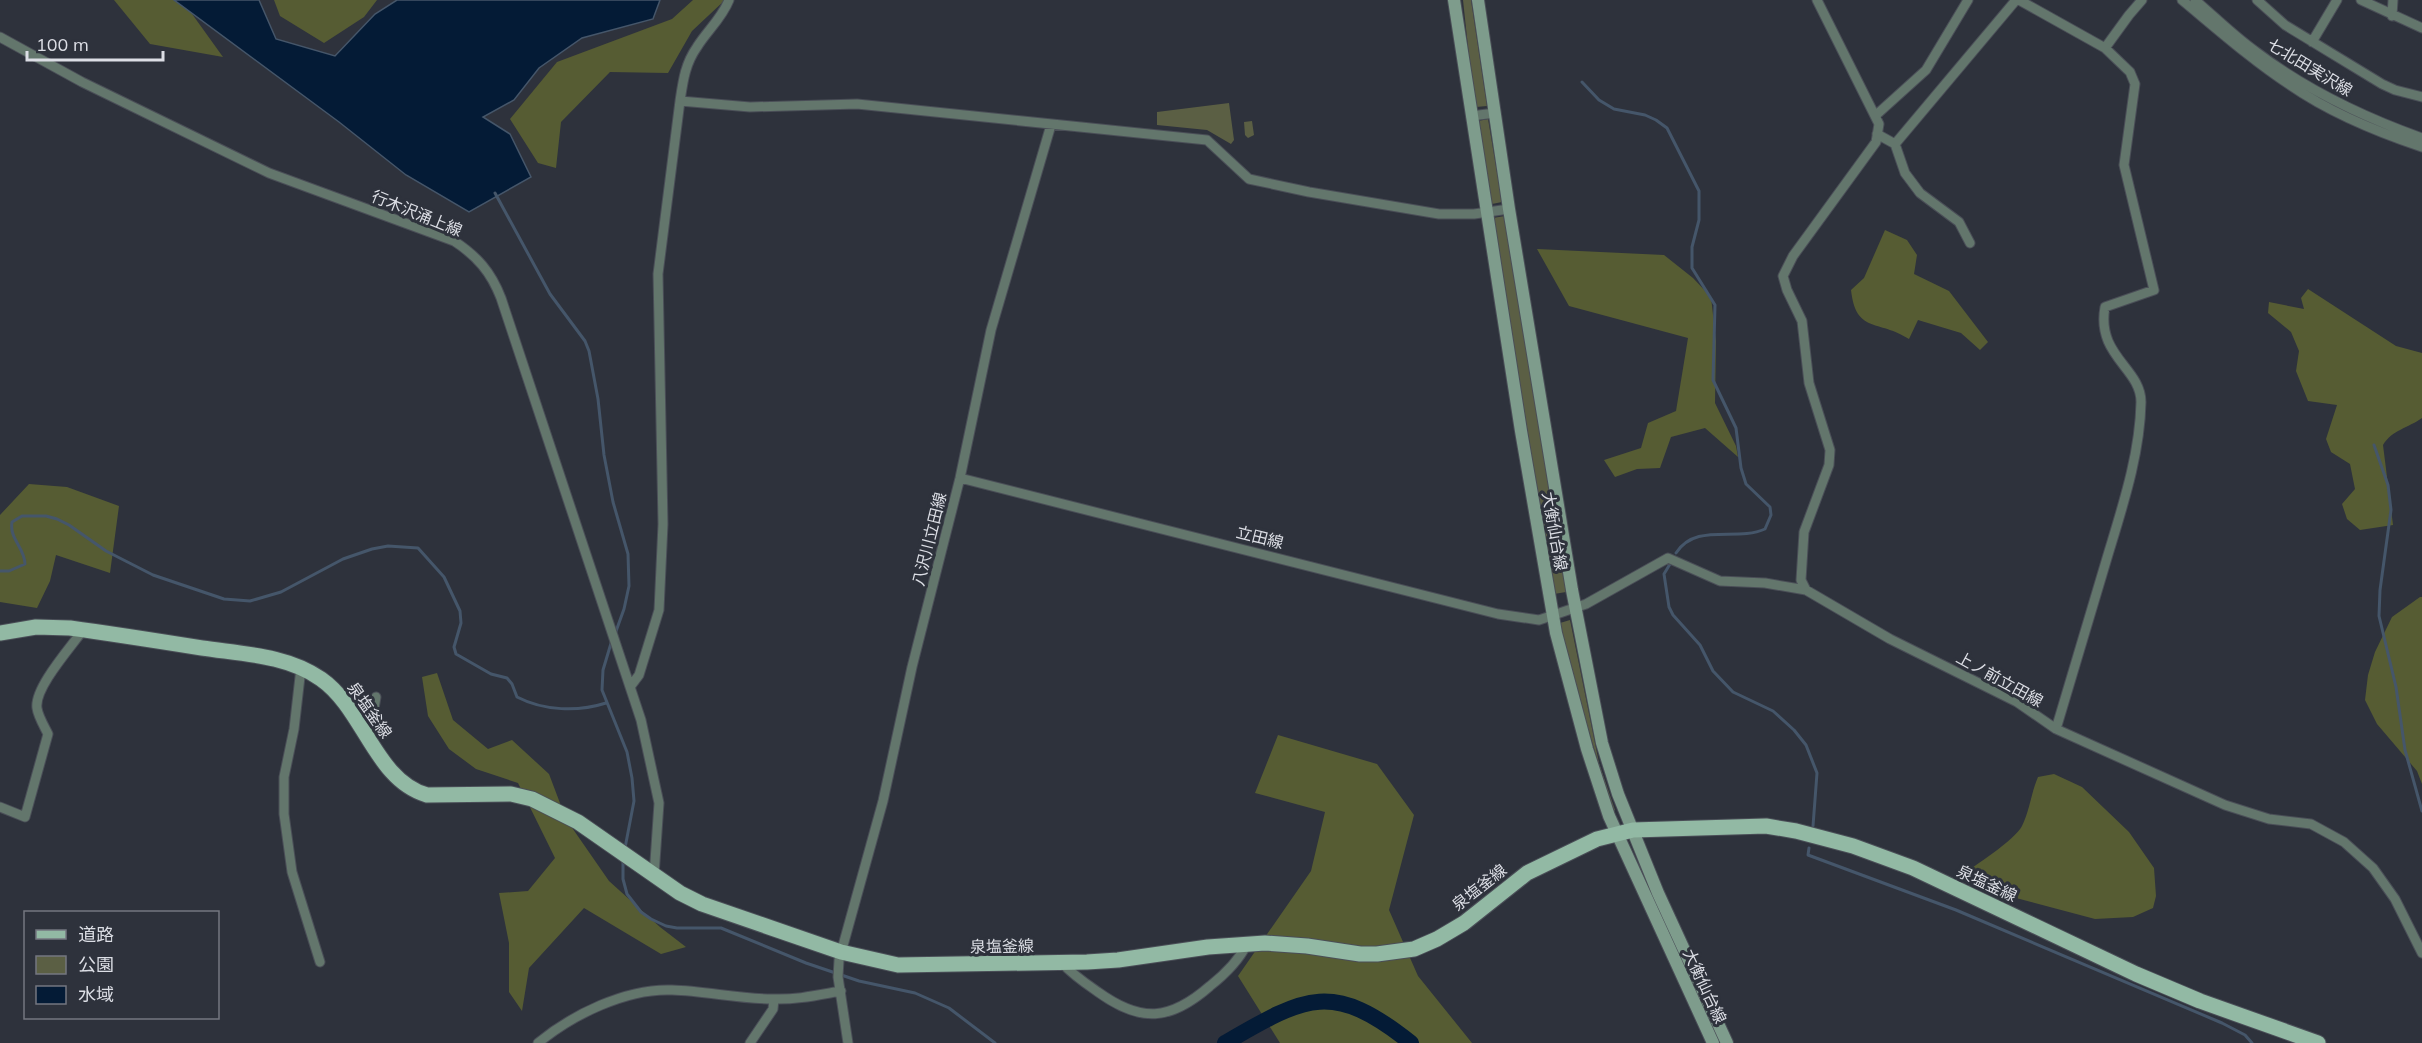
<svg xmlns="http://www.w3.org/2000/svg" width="2422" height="1043" font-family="Mulish,'Noto Sans JP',sans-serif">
<rect width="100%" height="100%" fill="#2e323c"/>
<!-- green -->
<path fill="#5b5f44" d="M 1463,0 L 1471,0 L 1487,106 L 1476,107 L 1472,84 Z
M 1229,103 L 1234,140 L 1231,144 L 1207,130 L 1157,125 L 1157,112 Z
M 1488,119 L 1502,202 L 1492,204 L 1478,121 Z
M 1252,121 L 1254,135 L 1248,138 L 1245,135 L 1244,122 Z
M 1505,216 L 1566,592 L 1554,594 L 1493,218 Z
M 1570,620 L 1599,763 L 1615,810 L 1613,811 L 1569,666 L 1560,623 Z"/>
<!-- forest -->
<path fill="#565c33" d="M 114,0 L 182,0 L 223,57 L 150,44 Z
M 274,0 L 377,0 L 364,17 L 324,43 L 280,16 Z
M 693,0 L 725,0 L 692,31 L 668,73 L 610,72 L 561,122 L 556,168 L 538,163 L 510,119 L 557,62 L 672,19 Z
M 1885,230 L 1907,240 L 1917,255 L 1914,274 L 1949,291 L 1988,342 L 1980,350 L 1961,333 L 1918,320 L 1909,339 C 1878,319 1856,334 1851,290 L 1864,278 Z
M 1537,249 L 1664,255 L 1693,278 L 1711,297 L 1716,341 L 1715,403 L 1736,446 L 1738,457 L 1705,428 L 1671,437 L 1660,468 L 1637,469 L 1615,477 L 1604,460 L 1641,448 L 1648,423 L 1676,411 L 1688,338 L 1569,306 Z
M 2308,289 L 2396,346 L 2422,353 L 2422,418 C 2408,428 2392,430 2383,445 L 2393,525 L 2360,530 L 2347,519 L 2342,504 L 2355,489 L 2350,464 L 2331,452 L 2326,439 L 2337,405 L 2308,401 L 2296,371 L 2299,351 L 2291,332 L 2268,313 L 2269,302 L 2304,309 L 2301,298 Z
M 29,484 L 67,487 L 119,506 L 110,573 L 56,555 L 50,581 L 37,608 L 0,602 L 0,515 Z
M 2420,597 L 2422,597 L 2422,784 L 2417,771 L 2377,724 L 2365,700 L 2368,675 L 2375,652 L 2392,617 Z
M 437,673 L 453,720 L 488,749 L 512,740 L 549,774 L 566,819 L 609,881 L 660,927 L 686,947 L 661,954 L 584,908 L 529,968 L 522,1011 L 509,992 L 509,943 L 499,893 L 528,891 L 555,858 L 518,783 L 476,769 L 449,749 L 428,716 L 422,677 Z
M 1278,735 L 1377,764 L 1414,815 L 1389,910 L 1418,976 L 1472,1043 L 1280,1043 L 1238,976 L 1311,871 L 1325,812 L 1255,793 Z
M 2054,774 L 2082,787 L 2129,832 L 2154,868 L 2156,896 L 2153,908 L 2133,917 L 2095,919 L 1982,889 L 1959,877 C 1974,866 2014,841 2022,826 C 2030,810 2031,793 2038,777 Z"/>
<!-- water -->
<path fill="#041b36" stroke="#45566a" stroke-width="1.5" d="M 174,0 L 259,0 L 276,39 L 335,56 L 375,14 L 397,0 L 660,0 L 653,19 L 582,38 L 539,68 L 514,100 L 483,117 L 510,134 L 531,177 L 469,212 L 406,175 L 339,122 Z"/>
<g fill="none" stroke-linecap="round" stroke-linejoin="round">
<!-- stream -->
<path stroke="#45566a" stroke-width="3" d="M 1582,82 L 1599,100 L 1614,109 L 1645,115 L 1656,120 L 1667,128 L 1699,191 L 1699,220 L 1692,247 L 1692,268 L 1715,305 L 1713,380 L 1736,428 L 1741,468 L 1746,484 L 1770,507 L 1771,515 L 1765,529 C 1736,542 1696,522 1676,553
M 495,193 L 550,294 L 585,341 L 589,351 L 598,399 L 604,455 L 613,502 L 628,554 L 629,586 L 624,609 L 615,634
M 2374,445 L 2388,485 L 2391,510 L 2380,590 L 2379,616 L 2396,687 L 2405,750 L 2422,811
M 1670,564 L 1664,574 L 1669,607 L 1673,615 L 1700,645 L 1713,671 L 1733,692 L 1773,711 L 1794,730 L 1806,745 L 1817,773 L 1813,826
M 0,571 L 9,571 L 25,564 C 25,548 9,539 12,522 L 22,516 L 46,516 L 57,519 L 69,525 L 106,551 L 153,575 L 224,599 L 250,601 L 281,592 L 343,559 L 372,549 L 388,546 L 418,548 L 444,577 L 460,611 L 461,623 L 454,647 L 456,654 L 491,674 L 507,678 L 512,684 L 517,697 C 544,711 578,712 606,703
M 612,640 L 603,670 L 602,690 L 627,752 L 632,778 L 634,801 L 625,848
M 1809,848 L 1808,855 L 1956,910 L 2222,1023 L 2245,1035 L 2252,1043
M 623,860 L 623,879 L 627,894 L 641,912 L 651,919 L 666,926 L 677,928 L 721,928 L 806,963 L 859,981 L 915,993 L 949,1008 L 995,1043"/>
<!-- river -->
<path stroke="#041b36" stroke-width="16" d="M 1225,1043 C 1306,996 1332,980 1411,1043"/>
<defs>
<path id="street" d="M 2019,0 L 2105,48 L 2130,72 L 2135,84 L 2124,165 L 2154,290 L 2105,307 C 2096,356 2141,368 2141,402 C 2140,455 2122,508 2107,558 C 2090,615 2073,672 2056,729
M 2182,0 C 2217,29 2252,60 2290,85 C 2329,112 2377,132 2422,147
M 2195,0 C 2215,17 2234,36 2255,51 C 2305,89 2363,117 2422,138
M 2257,0 L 2285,25 L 2382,84 L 2395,90 L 2422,97
M 2361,0 L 2422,28
M 2392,16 L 2393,0
M 0,37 L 82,82 L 269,173 L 454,241 C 477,256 491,272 501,298 L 641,720 L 659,803 L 654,876
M 2312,42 L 2337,0
M 2105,48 L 2129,15 L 2142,0
M 680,101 C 683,81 685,64 697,47 C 707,31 722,18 729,0
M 1471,116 L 1495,113
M 1875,116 L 1926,70 L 1968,0
M 1877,134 L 1895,144 L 1905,173 L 1920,193 L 1959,222 L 1970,243
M 1895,144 L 2016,0
M 960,478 L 1498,614 L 1539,620 L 1586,604 L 1668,558 L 1720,581 L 1765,583 L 1806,590 L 1890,639 L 2017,702 L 2056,729 L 2225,805 L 2269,819 L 2311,824 L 2344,842 L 2373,868 L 2395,899 L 2422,953
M 1806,590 L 1801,580 L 1804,532 L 1829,465 L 1830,450 L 1809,383 L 1802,321 L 1787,290 L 1783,276 L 1793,256 L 1876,142 L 1879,124 L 1817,0
M 301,668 L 294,729 L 284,777 L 284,814 L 292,872 L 320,962
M 630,687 L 639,675 L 659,610 L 663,524 L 658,274 L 680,101 L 750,107 L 857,104 L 1207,140 L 1249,179 L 1309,192 L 1439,214 L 1474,214 L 1509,209
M 369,737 L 376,697
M 0,807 L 25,817 L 48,734 C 44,726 38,716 37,708 C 34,688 71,647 83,630
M 1062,963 C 1073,975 1085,983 1098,992 C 1141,1023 1170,1021 1210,986 C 1224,975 1239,960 1247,944
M 538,1043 C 572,1015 626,988 672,990 C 706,991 739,999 773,999 C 796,1000 818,995 841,991
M 750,1043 L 773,1009 L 774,999
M 848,1043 L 838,977 L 839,960 L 883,801 L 912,667 L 960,478 L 991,330 L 1051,125"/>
<path id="secondary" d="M 1454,0 L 1521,431 L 1556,633 L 1587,749 L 1609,816 L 1713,1043
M 1478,0 L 1509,209 L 1572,590 L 1602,743 L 1618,794 L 1658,893 L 1727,1043"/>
<path id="primary" d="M 0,633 L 36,627 L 70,628 C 114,634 158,641 202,648 C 242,654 287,655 321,679 C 364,709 375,780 427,795 L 511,794 L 532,799 L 578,822 L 680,893 L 702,904 L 841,952 L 898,965 L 1087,962 L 1118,960 L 1208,947 L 1265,943 L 1307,946 L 1360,954 L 1377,954 L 1414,949 L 1437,939 L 1464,923 L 1527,873 L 1597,839 L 1633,830 L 1766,826 L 1796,831 L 1853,846 L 1913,868 L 2136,974 L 2200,1001 L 2318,1043"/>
</defs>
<!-- street casing -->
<use href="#street" stroke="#4a4e57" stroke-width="11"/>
<!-- secondary casing -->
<use href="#secondary" stroke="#4a4e57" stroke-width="14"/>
<!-- primary casing -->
<use href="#primary" stroke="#4a4e57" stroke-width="17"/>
<!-- street -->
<use href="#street" stroke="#63766c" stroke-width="9"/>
<!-- secondary -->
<use href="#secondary" stroke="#7e9c8c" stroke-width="12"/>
<!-- primary -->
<use href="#primary" stroke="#92b9a4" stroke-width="15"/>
</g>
<g text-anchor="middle" stroke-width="6" stroke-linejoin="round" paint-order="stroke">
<!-- street labels -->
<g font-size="16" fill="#dcdee5" stroke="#2e323c">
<text transform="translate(2310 67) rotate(31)" y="6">七北田実沢線</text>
<text transform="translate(417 213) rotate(22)" y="6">行木沢涌上線</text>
<text transform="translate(1555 531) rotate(80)" y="6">大衡仙台線</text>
<text transform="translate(1260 537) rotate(14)" y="6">立田線</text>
<text transform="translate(929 539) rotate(-76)" y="6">八沢川立田線</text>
<text transform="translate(2000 679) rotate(29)" y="6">上ノ前立田線</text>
<text transform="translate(370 710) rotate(55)" y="6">泉塩釜線</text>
<text transform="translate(1987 883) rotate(25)" y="6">泉塩釜線</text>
<text transform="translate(1479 887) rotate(-38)" y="6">泉塩釜線</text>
<text transform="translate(1002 946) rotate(-1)" y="6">泉塩釜線</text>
<text transform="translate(1705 986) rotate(65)" y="6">大衡仙台線</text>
</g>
</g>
<!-- legend -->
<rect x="24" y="911" width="195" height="108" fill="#2e323c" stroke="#747780" stroke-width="1.5"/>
<rect x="36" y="930" width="30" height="9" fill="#92b9a4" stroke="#747780" stroke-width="1.5"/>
<text x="78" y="941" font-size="18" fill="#dcdee5">道路</text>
<rect x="36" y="956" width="30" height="18" fill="#5b5f44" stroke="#747780" stroke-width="1.5"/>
<text x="78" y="971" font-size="18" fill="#dcdee5">公園</text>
<rect x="36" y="986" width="30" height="18" fill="#041b36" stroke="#747780" stroke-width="1.5"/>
<text x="78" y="1001" font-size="18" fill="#dcdee5">水域</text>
<!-- scale -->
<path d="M27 51v9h136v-9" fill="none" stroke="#dcdee5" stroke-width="3"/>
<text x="36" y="51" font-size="18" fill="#dcdee5" stroke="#2e323c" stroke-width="4.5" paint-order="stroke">100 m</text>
</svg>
